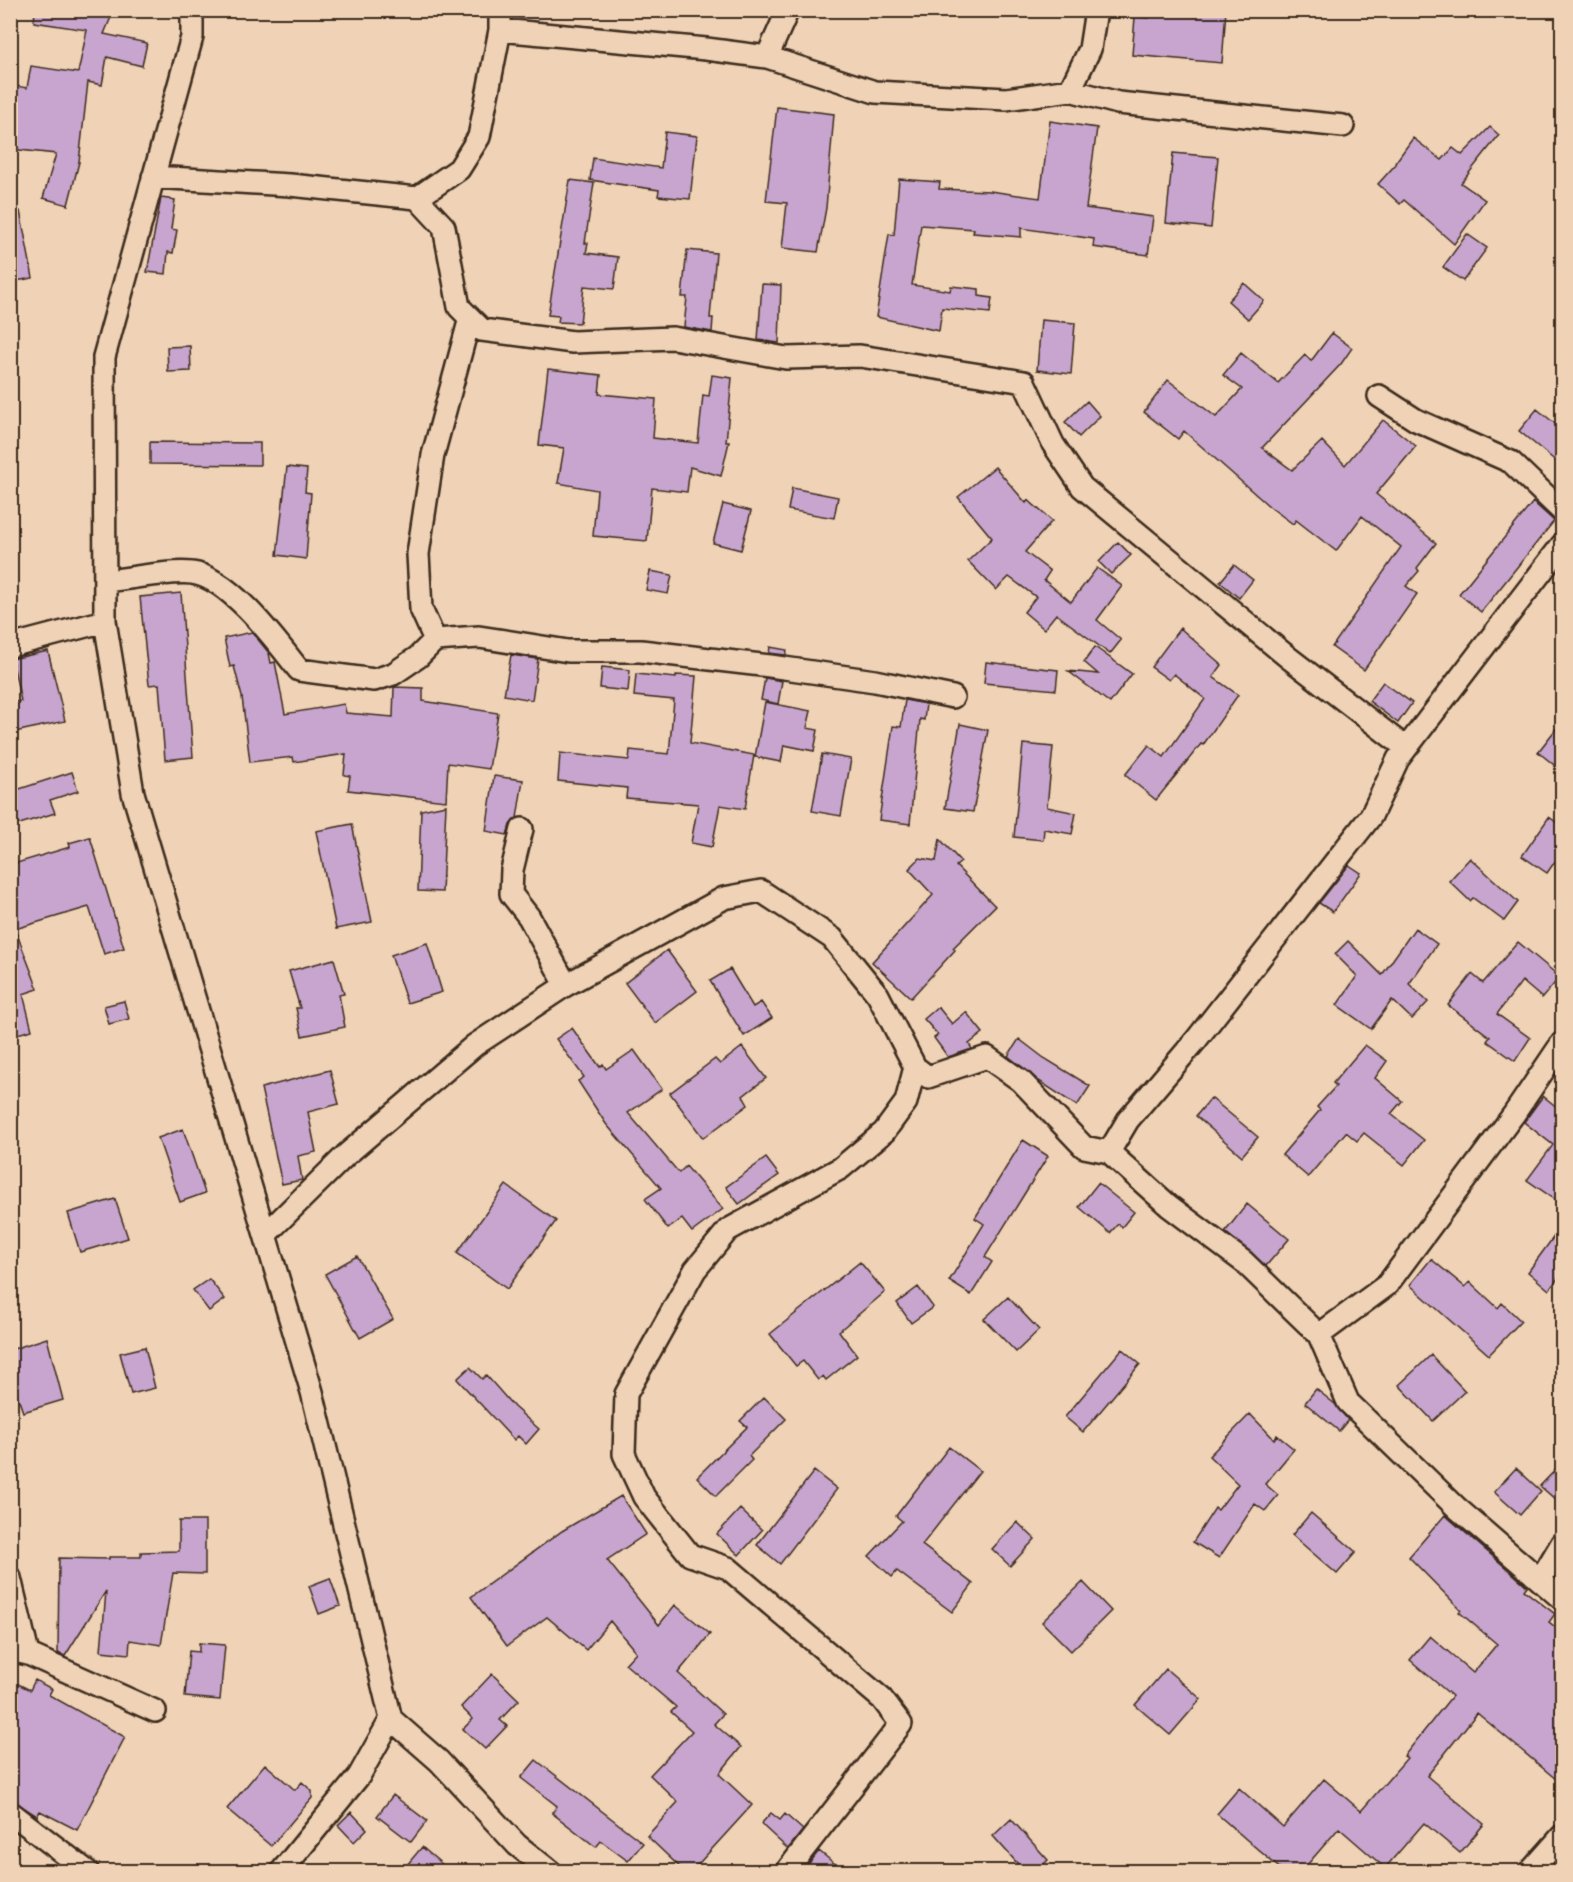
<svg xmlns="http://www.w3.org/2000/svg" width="1573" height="1882" font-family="Caveat,sans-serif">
<rect width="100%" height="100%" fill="#f0d3b6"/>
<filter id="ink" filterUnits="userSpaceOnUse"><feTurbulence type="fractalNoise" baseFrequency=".0167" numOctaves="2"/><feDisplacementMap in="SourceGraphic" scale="12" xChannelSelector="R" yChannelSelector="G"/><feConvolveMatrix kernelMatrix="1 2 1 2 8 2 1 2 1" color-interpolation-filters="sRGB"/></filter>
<g filter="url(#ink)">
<!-- building -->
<path fill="#c7a5cf" stroke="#3b2a1e" stroke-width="1.5" d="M 35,10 L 114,10 L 104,34 L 147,43 L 142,66 L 107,57 L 102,85 L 88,82 L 79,162 L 68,205 L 43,198 L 56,154 L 10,149 L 10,89 L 15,90 L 16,86 L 27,88 L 31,66 L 78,73 L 87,30 L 34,22 Z
M 1150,10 L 1226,10 L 1222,63 L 1132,55 L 1135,17 L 1149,18 Z
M 777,107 L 834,114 L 826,208 L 818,252 L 782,248 L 787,203 L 766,201 Z
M 1050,121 L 1097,128 L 1086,208 L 1153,217 L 1148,255 L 1093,247 L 1094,239 L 1021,228 L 1021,237 L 973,233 L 974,229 L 921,225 L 912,285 L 950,291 L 951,286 L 979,289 L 979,296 L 992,298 L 990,313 L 942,308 L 939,331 L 876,317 L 889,234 L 894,235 L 899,179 L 940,182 L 939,189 L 990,191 L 1040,198 Z
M 1490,127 L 1499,135 L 1461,183 L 1485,200 L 1454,244 L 1404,200 L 1400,204 L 1378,184 L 1396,164 L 1395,163 L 1413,138 L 1442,160 L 1453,148 L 1462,155 Z
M 665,132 L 697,136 L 690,199 L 658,196 L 659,190 L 590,180 L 593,158 L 661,168 Z
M 1173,153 L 1218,157 L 1211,228 L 1166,223 Z
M 570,180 L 594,183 L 585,243 L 588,243 L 586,253 L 618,257 L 614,289 L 584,286 L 580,323 L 558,322 L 559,316 L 548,315 Z
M 161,198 L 175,200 L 171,229 L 177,230 L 173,253 L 168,252 L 166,274 L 147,272 Z
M 20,211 L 33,278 L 10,282 L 10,212 Z
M 1467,234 L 1487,248 L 1463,281 L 1443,267 Z
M 687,250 L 716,253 L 710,318 L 713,318 L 712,332 L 684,327 L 687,297 L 682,297 Z
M 1244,283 L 1264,301 L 1248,319 L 1228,301 Z
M 762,284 L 781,285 L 779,343 L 758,340 Z
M 1041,320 L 1075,323 L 1071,374 L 1037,370 Z
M 1332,333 L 1352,348 L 1341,364 L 1262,448 L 1292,470 L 1322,441 L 1345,465 L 1383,420 L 1416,446 L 1376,494 L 1436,543 L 1417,568 L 1419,571 L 1406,586 L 1417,594 L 1364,670 L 1332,647 L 1401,547 L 1362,516 L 1336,551 L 1296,520 L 1293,524 L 1270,507 L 1184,431 L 1178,439 L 1144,412 L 1168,380 L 1216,417 L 1242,389 L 1223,375 L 1241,353 L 1278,383 L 1305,355 L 1311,361 Z
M 190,346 L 191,371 L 168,372 L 167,347 Z
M 548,369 L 601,375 L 599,394 L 656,399 L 653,438 L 698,443 L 703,395 L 709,396 L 712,375 L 732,378 L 726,442 L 729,442 L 721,476 L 690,467 L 687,492 L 652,488 L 647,541 L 593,536 L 597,490 L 558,483 L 564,448 L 539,445 Z
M 1087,401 L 1100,416 L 1079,437 L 1065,422 Z
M 1537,409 L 1563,430 L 1563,467 L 1519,431 Z
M 150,442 L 260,443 L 260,465 L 150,464 Z
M 287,467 L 307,469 L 305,492 L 311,493 L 306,559 L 277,555 Z
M 995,467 L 1026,503 L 1028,500 L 1052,521 L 1025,552 L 1050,571 L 1044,580 L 1071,602 L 1097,568 L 1122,586 L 1097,620 L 1121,640 L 1110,654 L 1056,614 L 1044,629 L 1024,612 L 1036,597 L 1009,577 L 996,590 L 968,561 L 992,538 L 958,497 Z
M 792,488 L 838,497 L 834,518 L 788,510 Z
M 1533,502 L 1554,521 L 1481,612 L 1459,594 Z
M 723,504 L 751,511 L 741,550 L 713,543 Z
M 1118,542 L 1131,555 L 1111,574 L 1099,562 Z
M 1234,565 L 1253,580 L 1239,598 L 1220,582 Z
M 650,571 L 672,575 L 668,594 L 646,590 Z
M 181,593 L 193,757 L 165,760 L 159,684 L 149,685 L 140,597 Z
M 1180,628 L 1222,665 L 1213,677 L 1238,695 L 1203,745 L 1201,744 L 1156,800 L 1125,775 L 1149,745 L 1164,757 L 1205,699 L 1174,674 L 1169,680 L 1151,667 Z
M 252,632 L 269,653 L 271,663 L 275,662 L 285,714 L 344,704 L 346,713 L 393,717 L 394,687 L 423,688 L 423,701 L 498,713 L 489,769 L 448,763 L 446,801 L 348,790 L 350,776 L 344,775 L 346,754 L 294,762 L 293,757 L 250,762 L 242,697 L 234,666 L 230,667 L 224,638 Z
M 770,647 L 787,650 L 786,655 L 769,653 Z
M 1095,647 L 1132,674 L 1110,703 L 1068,671 L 1098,674 L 1084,662 Z
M 48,651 L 65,721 L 10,733 L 10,703 L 21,701 L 12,659 Z
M 511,655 L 538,659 L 532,700 L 504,695 Z
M 986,662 L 1058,670 L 1056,690 L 984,683 Z
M 602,667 L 630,670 L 628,691 L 600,688 Z
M 636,674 L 676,678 L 676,675 L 696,676 L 690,743 L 754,755 L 745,809 L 720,805 L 712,847 L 691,843 L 698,804 L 626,798 L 627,788 L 558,781 L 560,753 L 629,760 L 630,750 L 669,754 L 674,700 L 634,696 Z
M 765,678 L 782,681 L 778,704 L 761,700 Z
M 1383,682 L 1412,703 L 1398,723 L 1369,701 Z
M 905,700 L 926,704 L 924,720 L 920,719 L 910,824 L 879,820 L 893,726 L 901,727 Z
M 765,702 L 811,711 L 807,728 L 818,730 L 814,751 L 784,745 L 781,762 L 755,757 Z
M 1563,720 L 1563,772 L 1538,752 Z
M 960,724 L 988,730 L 973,812 L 945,808 Z
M 1023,744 L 1053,747 L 1047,807 L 1076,813 L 1072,834 L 1044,829 L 1043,840 L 1014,837 Z
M 822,754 L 851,759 L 841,816 L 812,811 Z
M 72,772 L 78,791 L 50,800 L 55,813 L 10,827 L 10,792 Z
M 494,776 L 523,780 L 517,818 L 510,825 L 507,835 L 486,831 Z
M 446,805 L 442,892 L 418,891 L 421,810 Z
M 1549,817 L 1563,827 L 1563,850 L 1547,873 L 1522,856 Z
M 352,824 L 372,922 L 336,929 L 316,831 Z
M 90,837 L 124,948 L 104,954 L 89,907 L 15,929 L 38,989 L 23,994 L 32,1030 L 10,1036 L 10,865 L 70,847 L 69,843 Z
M 940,839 L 961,862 L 956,866 L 995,906 L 953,948 L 955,950 L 911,998 L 872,962 L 933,895 L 909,869 L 920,858 L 936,861 Z
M 1470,858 L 1518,902 L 1504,921 L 1473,898 L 1470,901 L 1449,881 Z
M 1349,865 L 1361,873 L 1333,912 L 1319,903 Z
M 1415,928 L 1437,944 L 1409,984 L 1428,1002 L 1412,1019 L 1392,1000 L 1371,1029 L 1337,1005 L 1357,976 L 1335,954 L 1348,941 L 1382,975 Z
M 1518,942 L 1560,977 L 1542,998 L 1522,981 L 1497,1014 L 1530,1038 L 1515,1061 L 1487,1041 L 1490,1037 L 1448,1005 L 1472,974 L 1483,983 Z
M 427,943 L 442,992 L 407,1003 L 391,955 Z
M 667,950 L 697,991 L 655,1023 L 625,983 Z
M 334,959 L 344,994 L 339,995 L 345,1027 L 302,1036 L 296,1008 L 300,1008 L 289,971 Z
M 730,969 L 753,1007 L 761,1002 L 772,1018 L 744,1036 L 710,981 Z
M 124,1001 L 129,1019 L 109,1024 L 104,1006 Z
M 938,1007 L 952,1024 L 966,1012 L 983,1033 L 969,1044 L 972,1049 L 948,1057 L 934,1038 L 938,1035 L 924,1019 Z
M 572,1028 L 600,1067 L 603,1064 L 606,1069 L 634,1050 L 662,1089 L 628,1113 L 679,1173 L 686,1166 L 723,1209 L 692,1232 L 682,1219 L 668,1229 L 645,1199 L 661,1188 L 606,1124 L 578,1081 L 584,1077 L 556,1039 Z
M 1019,1039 L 1044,1058 L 1090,1086 L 1077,1106 L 1039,1081 L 1008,1056 Z
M 1365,1045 L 1387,1061 L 1375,1078 L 1402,1101 L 1391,1114 L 1424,1140 L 1404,1165 L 1364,1133 L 1357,1141 L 1346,1132 L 1308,1177 L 1282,1155 L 1320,1110 L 1317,1107 L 1336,1086 L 1333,1083 Z
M 742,1047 L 766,1078 L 743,1096 L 748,1105 L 703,1138 L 670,1093 L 715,1059 L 720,1064 Z
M 330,1070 L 339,1104 L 308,1112 L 316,1152 L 298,1156 L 302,1180 L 282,1184 L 261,1088 Z
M 1543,1096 L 1563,1112 L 1563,1205 L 1527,1180 L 1553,1145 L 1524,1122 Z
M 1211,1098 L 1258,1137 L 1242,1156 L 1196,1116 Z
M 183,1129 L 205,1193 L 180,1202 L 158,1138 Z
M 1023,1140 L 1048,1156 L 985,1257 L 992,1262 L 971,1295 L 949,1281 L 984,1224 L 975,1218 Z
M 766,1158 L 779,1175 L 739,1204 L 726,1187 Z
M 1098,1183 L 1134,1212 L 1122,1227 L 1118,1224 L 1110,1233 L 1079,1207 Z
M 506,1185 L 556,1221 L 507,1289 L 457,1253 Z
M 115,1199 L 128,1238 L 80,1252 L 68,1213 Z
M 1247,1204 L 1289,1239 L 1266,1266 L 1225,1232 Z
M 1563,1224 L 1563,1272 L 1549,1290 L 1528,1272 Z
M 357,1256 L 393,1319 L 360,1338 L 325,1274 Z
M 1431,1259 L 1465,1287 L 1470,1282 L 1498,1308 L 1502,1303 L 1521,1321 L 1489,1355 L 1410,1285 Z
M 860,1262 L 885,1292 L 839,1331 L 857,1355 L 826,1380 L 823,1376 L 818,1380 L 803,1361 L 796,1366 L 770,1334 Z
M 209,1279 L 225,1299 L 209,1311 L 193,1290 Z
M 918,1287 L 933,1307 L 911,1323 L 897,1303 Z
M 1008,1297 L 1039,1330 L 1016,1352 L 984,1319 Z
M 47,1338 L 63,1400 L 23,1412 L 17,1395 L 10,1397 L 10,1350 Z
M 145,1347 L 155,1388 L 131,1394 L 120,1353 Z
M 1122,1349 L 1140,1364 L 1083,1432 L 1065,1417 Z
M 1431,1355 L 1465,1391 L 1433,1421 L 1399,1385 Z
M 470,1367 L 482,1379 L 486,1375 L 514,1407 L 539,1429 L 526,1444 L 518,1436 L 514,1440 L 457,1379 Z
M 1316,1389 L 1335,1404 L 1348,1420 L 1339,1431 L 1305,1403 Z
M 764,1397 L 786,1419 L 749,1456 L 752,1460 L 716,1496 L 697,1477 L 747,1427 L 740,1421 Z
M 1250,1414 L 1274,1439 L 1277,1435 L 1294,1449 L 1265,1484 L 1278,1495 L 1265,1511 L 1255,1504 L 1219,1558 L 1193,1542 L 1215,1508 L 1218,1510 L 1238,1484 L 1209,1456 Z
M 949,1447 L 980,1471 L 922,1545 L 973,1584 L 952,1612 L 897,1571 L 892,1577 L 869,1556 L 902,1521 L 896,1516 Z
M 1563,1462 L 1563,1506 L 1540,1486 Z
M 1516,1468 L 1541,1491 L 1520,1515 L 1494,1492 Z
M 814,1471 L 837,1489 L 780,1564 L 757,1545 Z
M 621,1496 L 646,1534 L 607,1560 L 659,1625 L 675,1605 L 710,1634 L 678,1673 L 723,1714 L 714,1724 L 741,1747 L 719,1774 L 752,1805 L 691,1872 L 685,1872 L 647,1836 L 678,1802 L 650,1775 L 692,1731 L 671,1712 L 676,1707 L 625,1664 L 636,1652 L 610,1621 L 586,1650 L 547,1617 L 507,1646 L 471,1597 L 562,1531 Z
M 740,1509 L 762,1530 L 739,1555 L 717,1534 Z
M 1311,1513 L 1356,1552 L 1337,1574 L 1292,1535 Z
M 1445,1515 L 1527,1586 L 1524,1590 L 1555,1614 L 1549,1622 L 1563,1633 L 1563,1785 L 1477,1713 L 1427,1776 L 1484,1824 L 1460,1853 L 1424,1823 L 1385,1868 L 1339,1828 L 1301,1872 L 1284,1872 L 1217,1814 L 1239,1788 L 1283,1827 L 1324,1779 L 1361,1811 L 1407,1758 L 1404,1756 L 1452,1696 L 1410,1660 L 1430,1636 L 1473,1673 L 1497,1644 L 1459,1612 L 1461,1610 L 1409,1557 Z
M 179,1521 L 205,1521 L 205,1574 L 173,1573 L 161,1645 L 130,1640 L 129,1654 L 101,1651 L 106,1591 L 65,1656 L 58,1653 L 59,1558 L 109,1559 L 109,1557 L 141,1557 L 141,1552 L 179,1551 Z
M 1017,1522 L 1035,1539 L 1010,1566 L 992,1549 Z
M 330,1578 L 340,1606 L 319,1614 L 309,1586 Z
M 1083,1582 L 1111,1611 L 1071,1651 L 1042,1622 Z
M 199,1643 L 225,1645 L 220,1700 L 185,1697 L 189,1651 L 199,1652 Z
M 1166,1669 L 1201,1699 L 1170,1735 L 1135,1705 Z
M 492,1674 L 519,1700 L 500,1720 L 507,1726 L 485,1749 L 463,1729 L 473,1719 L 461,1707 Z
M 10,1680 L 30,1690 L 35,1680 L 52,1689 L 49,1695 L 125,1737 L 77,1830 L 40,1811 L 37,1816 L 10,1799 Z
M 536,1760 L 643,1843 L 628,1861 L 601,1841 L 596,1847 L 552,1813 L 557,1806 L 521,1778 Z
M 265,1764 L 295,1790 L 302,1782 L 312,1791 L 312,1798 L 271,1846 L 227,1809 Z
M 393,1795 L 427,1821 L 411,1842 L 377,1816 Z
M 351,1812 L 367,1829 L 354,1842 L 338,1825 Z
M 771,1813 L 780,1820 L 785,1814 L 803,1830 L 788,1849 L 761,1824 Z
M 1011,1819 L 1048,1860 L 1036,1872 L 1025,1872 L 993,1836 Z
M 422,1847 L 451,1872 L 401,1872 Z
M 819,1851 L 845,1872 L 813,1872 L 807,1866 Z"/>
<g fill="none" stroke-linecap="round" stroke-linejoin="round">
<defs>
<path id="street" d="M 192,10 L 192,37 L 104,357 L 105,621 L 133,793 L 312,1392 L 391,1719 L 439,1761 L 517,1845 L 551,1872
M 500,30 L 500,10
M 767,57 L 788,10
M 1070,90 L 1090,49 L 1096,10
M 153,177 L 290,185 L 417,198 L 444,227 L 459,307 L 482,330 L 573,342 L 673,338 L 786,358 L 860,356 L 1024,382 L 1053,444 L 1082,487 L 1289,658 L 1406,748
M 417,198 L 459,169 L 479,137 L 500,30 L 706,49 L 767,57 L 875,92 L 1006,99 L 1070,90 L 1118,103 L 1343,126
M 1379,396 L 1416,420 L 1511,462 L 1562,511
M 1562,545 L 1398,759 L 1371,816 L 1196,1040 L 1128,1120 L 1109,1152 L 1169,1206 L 1244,1262 L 1319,1335 L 1348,1402 L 1457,1508 L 1562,1599
M 105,581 C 128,579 172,570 192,573 C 229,577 277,642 299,670 L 374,680 L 393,674 L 418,657 L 435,640 L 479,637 L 568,651 L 641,651 L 770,666 L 875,681 L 953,697
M 435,640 L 421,609 L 418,554 L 433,455 L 470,318
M 10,646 L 105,621
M 522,829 L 512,870 L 511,894 L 529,917 L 566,985
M 265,1235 L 346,1155 L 475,1045 L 566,985 L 724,898 L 761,891 L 832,938 L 878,995 L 915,1067 L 928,1077 L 987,1057 L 1021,1081 L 1084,1147 L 1109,1152
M 1319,1335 L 1387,1285 L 1514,1114 L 1562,1043
M 10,1578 L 28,1654
M 1540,1580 L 1562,1543
M 10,1650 L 28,1654 L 155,1711
M 10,1812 L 88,1872
M 281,1872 L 359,1776 L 391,1719
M 786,1872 L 901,1724 L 882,1699 L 728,1568 L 690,1555 L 644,1497 L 624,1454 L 626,1394 L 695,1270 L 728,1230 L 841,1168 L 884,1132 L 906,1102 L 915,1067
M 1530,1872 L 1562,1836"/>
</defs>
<!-- street casing -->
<use href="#street" stroke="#3b2a1e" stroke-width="26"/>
<!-- street -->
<use href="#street" stroke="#f0d3b6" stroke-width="21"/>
</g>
</g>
<!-- margin -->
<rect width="1573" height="1882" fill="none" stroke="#f0d3b6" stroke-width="36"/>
<rect x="18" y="18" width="1537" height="1846" fill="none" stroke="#3b2a1e" stroke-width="2" filter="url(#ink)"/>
</svg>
